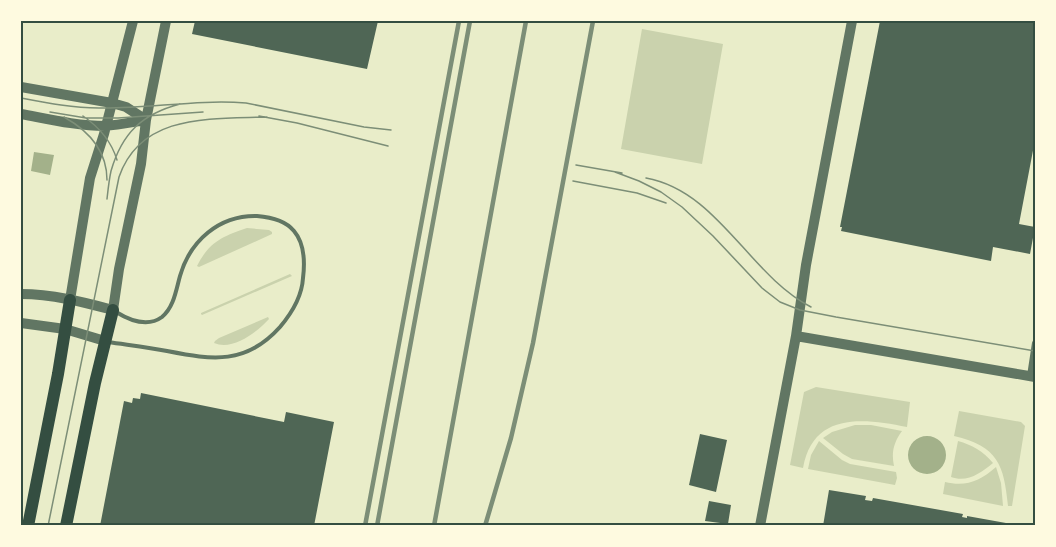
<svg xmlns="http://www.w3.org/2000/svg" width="1056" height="547" font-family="'Roboto Condensed',sans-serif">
<rect width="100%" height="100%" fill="#e9edc9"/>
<!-- green -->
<path fill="#cad2ad" d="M 642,29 L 723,44 L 702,164 L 621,149 Z
M 247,228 L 269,230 L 272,232 L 272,234 L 199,267 L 197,266 C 209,242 223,236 247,228 Z
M 290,274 L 292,276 L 202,315 L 201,314 L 201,313 Z
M 268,317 L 269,319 C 257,332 233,351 214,343 L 215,341 L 219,338 Z
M 816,387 L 910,402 L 907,427 C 863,418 813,412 803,468 L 790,465 L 804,392 Z
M 959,411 L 1021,422 L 1025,426 L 1012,506 L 1008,506 C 1004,465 998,446 954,436 Z
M 855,425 L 871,425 L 902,431 C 894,442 891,452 894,466 L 852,459 L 843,454 L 823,438 L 832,432 Z
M 819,441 L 842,460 L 850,464 L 896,472 L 897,478 L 895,485 L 808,469 L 811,455 Z
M 958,441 C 972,445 983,451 993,463 C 981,473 967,483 951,477 Z
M 996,467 L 1001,483 L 1003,506 L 943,494 L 945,482 C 966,487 980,481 996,467 Z"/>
<!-- water -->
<path fill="#a3b18a" d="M 34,152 L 54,155 L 50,175 L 31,171 Z
M908 455a19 19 0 1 1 38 0a19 19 0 1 1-38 0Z"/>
<!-- building -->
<path fill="#4f6655" d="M 195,21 L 378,21 L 367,69 L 192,34 Z
M 880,21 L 1035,21 L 1035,140 L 1019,224 L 1035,227 L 1030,254 L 993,247 L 991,261 L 841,231 L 842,227 L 840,227 Z
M 141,393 L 284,422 L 286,412 L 334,422 L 314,526 L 100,526 L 124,401 L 132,403 L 133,398 L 140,399 Z
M 700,434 L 727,440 L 716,492 L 689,485 Z
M 829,490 L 866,496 L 865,500 L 872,501 L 873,498 L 963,514 L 962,517 L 967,518 L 967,516 L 1006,523 L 1005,526 L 823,526 Z
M 709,501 L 731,505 L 728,524 L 705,521 Z"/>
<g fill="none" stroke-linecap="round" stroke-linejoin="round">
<!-- service -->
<path stroke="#617663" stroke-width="4" d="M 108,342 C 128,345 148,347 167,351 C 213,360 246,365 280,327 C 291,314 302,296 303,278 C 305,262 305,244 294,231 C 285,220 270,217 257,216 C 219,215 190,241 180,276 C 176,290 174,307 162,317 C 147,328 129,320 116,312"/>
<!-- minor -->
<path stroke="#617663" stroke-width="6" d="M 1030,376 L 1035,343"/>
<!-- tertiary -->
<path stroke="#617663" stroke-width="10" d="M 21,87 L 112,103 L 126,107 L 146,120
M 21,114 C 48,119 77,126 105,126 C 119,125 133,122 146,120
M 21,294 C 52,294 83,302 113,310 L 119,269 L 141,164 L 146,120 L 166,21
M 70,300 L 90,178 L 104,134 L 133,21
M 21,323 L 65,329 L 105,341
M 796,336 L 1035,377
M 760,526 L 796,336 L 806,265 L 852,21"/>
<!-- primary -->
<path stroke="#344e41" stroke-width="12" d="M 28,526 L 58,374 L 70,300
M 66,526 L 95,383 L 113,310"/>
<!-- tram -->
<path stroke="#7c8e77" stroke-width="1.5" d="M 21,98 C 47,103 72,108 99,108 C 148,109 197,99 246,103 L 364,127 L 391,130
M 50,112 L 86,118 L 118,118 L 203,112
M 83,116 C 99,127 111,140 117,160
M 259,116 L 297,123 L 388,146
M 64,117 C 89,131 107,150 107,180
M 576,165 L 622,173
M 615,172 L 639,181 L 661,192 L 682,207 L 713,236 L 762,288 L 780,302 L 800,310 L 836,317 L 1035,351
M 646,178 C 718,191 749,275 811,307
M 573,181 L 637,193 L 666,203
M 107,199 C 108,190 109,180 111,171 C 122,133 142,114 180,104
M 48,526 L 119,177 C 141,113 211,119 267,117"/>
<!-- rail -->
<path stroke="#7c8e77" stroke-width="4.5" d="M 365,526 L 459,21
M 377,526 L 470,21
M 434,526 L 526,21
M 485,526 L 511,438 L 533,343 L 593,21"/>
</g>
<!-- border -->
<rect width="1056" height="547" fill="none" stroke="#fefae0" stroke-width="45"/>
<rect x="22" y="22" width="1012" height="502" fill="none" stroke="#344e41" stroke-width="2"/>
</svg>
